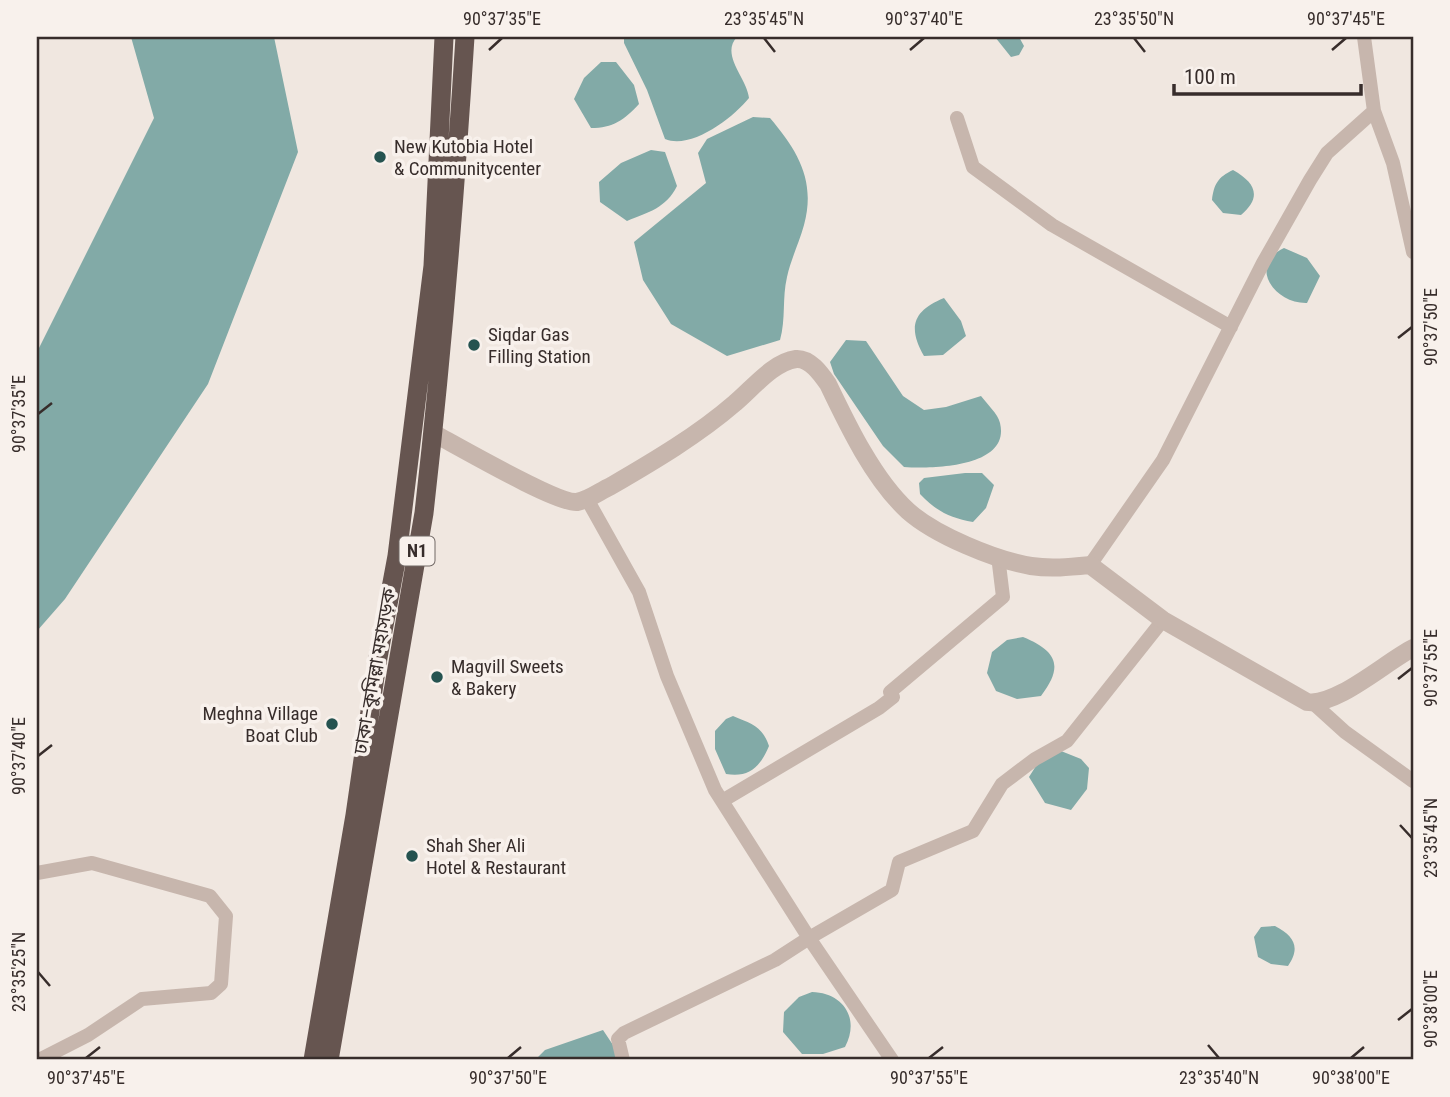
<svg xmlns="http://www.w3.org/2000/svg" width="1450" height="1097" font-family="'Roboto Condensed','Noto Sans Bengali',sans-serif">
<rect width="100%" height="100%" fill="#f0e7e0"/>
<!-- water -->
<path fill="#82aaa7" d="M 131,37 L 274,37 L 298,152 L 208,384 L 65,599 L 37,631 L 37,352 L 154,118 Z
M 624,37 L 737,37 C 720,55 747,78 749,98 C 733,118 691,150 665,139 L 647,90 L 624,43 Z
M 995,37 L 1019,37 L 1024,46 L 1019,55 L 1011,57 Z
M 601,62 L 616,62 L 634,85 L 639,104 C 624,120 613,128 591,128 L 574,99 L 584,78 Z
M 753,117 L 770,118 C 798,151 816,181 804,225 C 799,243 791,259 787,277 C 782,298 786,319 780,340 L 727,356 L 671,324 L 643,280 L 634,242 L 706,183 L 698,153 L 707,139 Z
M 651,150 L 665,152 L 677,186 C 666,208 649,212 627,221 L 600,202 L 599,182 L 621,163 Z
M 1233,170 C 1256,183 1262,197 1241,215 L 1223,213 L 1212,200 C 1214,184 1218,177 1233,170 Z
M 1284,248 L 1307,258 L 1320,276 L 1307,303 C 1275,304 1247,266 1284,248 Z
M 944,298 L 961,321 L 966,336 L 943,355 L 924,356 C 908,328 912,311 944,298 Z
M 846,340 L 866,341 L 903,396 L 924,410 L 946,407 L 981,396 C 987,404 998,414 1000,423 C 1011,468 931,469 904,467 L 883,446 L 834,374 L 830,362 Z
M 965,473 L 982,473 L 994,485 L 986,508 L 973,522 C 950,518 936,511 920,494 L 919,483 L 924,478 Z
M 1023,637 C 1057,651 1064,666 1041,696 L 1017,699 L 996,691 L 987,673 L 992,652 L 1007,640 Z
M 733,716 C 752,724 762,726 769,746 C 760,767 749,778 726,774 L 715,749 L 715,731 L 726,719 Z
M 1056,749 L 1081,759 L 1089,768 L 1087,789 L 1071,810 L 1045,803 L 1029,777 L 1041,758 Z
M 1275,926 C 1294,936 1301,947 1288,966 L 1271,964 L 1258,957 L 1254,937 L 1261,927 Z
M 812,992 C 844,993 860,1019 845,1047 L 823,1054 L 802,1054 L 783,1032 L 784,1012 L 799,997 Z
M 603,1030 L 615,1048 L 619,1060 L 535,1060 L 545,1050 Z"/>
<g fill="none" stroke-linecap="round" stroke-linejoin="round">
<!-- minor -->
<path stroke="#c7b6ad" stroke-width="14" d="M 1364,37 L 1374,111 L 1393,163 L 1413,252
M 957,118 L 973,167 L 1052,225 L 1231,327
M 587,499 L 639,592 L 667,676 L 715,790 L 809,938 L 892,1060
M 1090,565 L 1163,460 L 1263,263 L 1310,180 L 1327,153 L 1374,111
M 1313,703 L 1345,732 L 1413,781
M 722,801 L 879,708 L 893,697 L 890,692 L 1003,597 L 998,556
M 37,873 L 92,863 L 210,896 L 226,916 L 221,984 L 211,993 L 142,999 L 88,1035 L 39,1060
M 623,1060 L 618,1039 L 624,1033 L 775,960 L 809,938 L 892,890 L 899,862 L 973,831 L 1002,784 L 1035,759 L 1067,741 L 1163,620"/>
<!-- tertiary -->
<path stroke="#c7b6ad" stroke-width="18" d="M 433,433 C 458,446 557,504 577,502 C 589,500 600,491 611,486 C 654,461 698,435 735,403 C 752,389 773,362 796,359 C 810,358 821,374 828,384 C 848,426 874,480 908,511 C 935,535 995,560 1031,566 C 1051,569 1070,567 1090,565 L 1163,620 L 1307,702 C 1336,707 1387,661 1413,648"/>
<!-- trunk -->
<path stroke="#665550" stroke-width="19" d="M 313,1060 L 355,815 L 377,663 L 397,556 L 433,266 L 444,37
M 329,1060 L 424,513 C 442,355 455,196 465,37"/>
</g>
<!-- ticks -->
<path fill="none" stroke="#372d2b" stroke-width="2.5" d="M 764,38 L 775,52M 1134,38 L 1145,52M 489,50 L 502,38M 910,50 L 924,38M 1332,50 L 1346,38M 1398,338 L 1412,327M 38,414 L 52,403M 1398,679 L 1412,668M 38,756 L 52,745M 1400,825 L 1412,838M 38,972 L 50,986M 1398,1020 L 1412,1009M 1208,1045 L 1219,1058M 86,1058 L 100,1047M 508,1058 L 521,1047M 929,1058 L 943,1047M 1351,1058 L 1364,1047"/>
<!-- markers -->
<g fill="#255350" stroke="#f8f1ec" stroke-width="2.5">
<circle cx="380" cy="157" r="7"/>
<circle cx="474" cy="345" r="7"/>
<circle cx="437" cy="677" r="7"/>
<circle cx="332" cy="724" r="7"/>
<circle cx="412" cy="856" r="7"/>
</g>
<g text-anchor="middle" stroke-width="7" stroke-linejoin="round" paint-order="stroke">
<!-- shield labels -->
<rect fill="#f8f1ec" stroke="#716865" stroke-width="2" x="399.5" y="536.5" width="35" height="29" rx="5"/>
<g font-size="18" font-weight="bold" fill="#372d2b">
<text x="417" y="557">N1</text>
</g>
<!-- poi labels -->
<g font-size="19" fill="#372d2b" stroke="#f8f1ec" text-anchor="start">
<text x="394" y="153">New Kutobia Hotel<tspan x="394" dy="22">&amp; Communitycenter</tspan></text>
<text x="488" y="341">Siqdar Gas<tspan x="488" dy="22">Filling Station</tspan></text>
<text x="451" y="673">Magvill Sweets<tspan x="451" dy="22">&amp; Bakery</tspan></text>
<text x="318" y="720" text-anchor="end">Meghna Village<tspan x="318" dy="22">Boat Club</tspan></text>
<text x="426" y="852">Shah Sher Ali<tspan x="426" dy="22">Hotel &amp; Restaurant</tspan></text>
</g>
<!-- street labels -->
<g font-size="19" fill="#372d2b" stroke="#f8f1ec">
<text transform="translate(374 671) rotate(-80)" y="7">ঢাকা–কুমিল্লা মহাসড়ক</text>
</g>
</g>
<!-- border -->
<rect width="1450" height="1097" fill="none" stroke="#f8f1ec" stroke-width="77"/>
<!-- scale -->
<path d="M1174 84v10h187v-10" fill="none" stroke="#372d2b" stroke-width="3.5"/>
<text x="1184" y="84" font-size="21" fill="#372d2b" stroke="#f8f1ec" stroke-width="5" paint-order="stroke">100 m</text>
<rect x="38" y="38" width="1374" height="1020" fill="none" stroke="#372d2b" stroke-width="2.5"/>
<g font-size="18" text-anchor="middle" fill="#372d2b">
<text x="502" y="25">90°37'35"E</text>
<text x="764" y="25">23°35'45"N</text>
<text x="924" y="25">90°37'40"E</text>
<text x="1134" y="25">23°35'50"N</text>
<text x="1346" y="25">90°37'45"E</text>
<text transform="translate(1431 327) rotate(-90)" y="6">90°37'50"E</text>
<text transform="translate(19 414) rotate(-90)" y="6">90°37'35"E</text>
<text transform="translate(1431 668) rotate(-90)" y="6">90°37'55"E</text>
<text transform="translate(19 756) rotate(-90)" y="6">90°37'40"E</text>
<text transform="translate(1431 838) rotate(-90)" y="6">23°35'45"N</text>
<text transform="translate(19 972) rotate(-90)" y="6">23°35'25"N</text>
<text transform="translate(1431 1009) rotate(-90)" y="6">90°38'00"E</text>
<text x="86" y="1084">90°37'45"E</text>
<text x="508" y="1084">90°37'50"E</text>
<text x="929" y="1084">90°37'55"E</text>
<text x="1219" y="1084">23°35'40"N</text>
<text x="1351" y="1084">90°38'00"E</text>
</g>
</svg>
